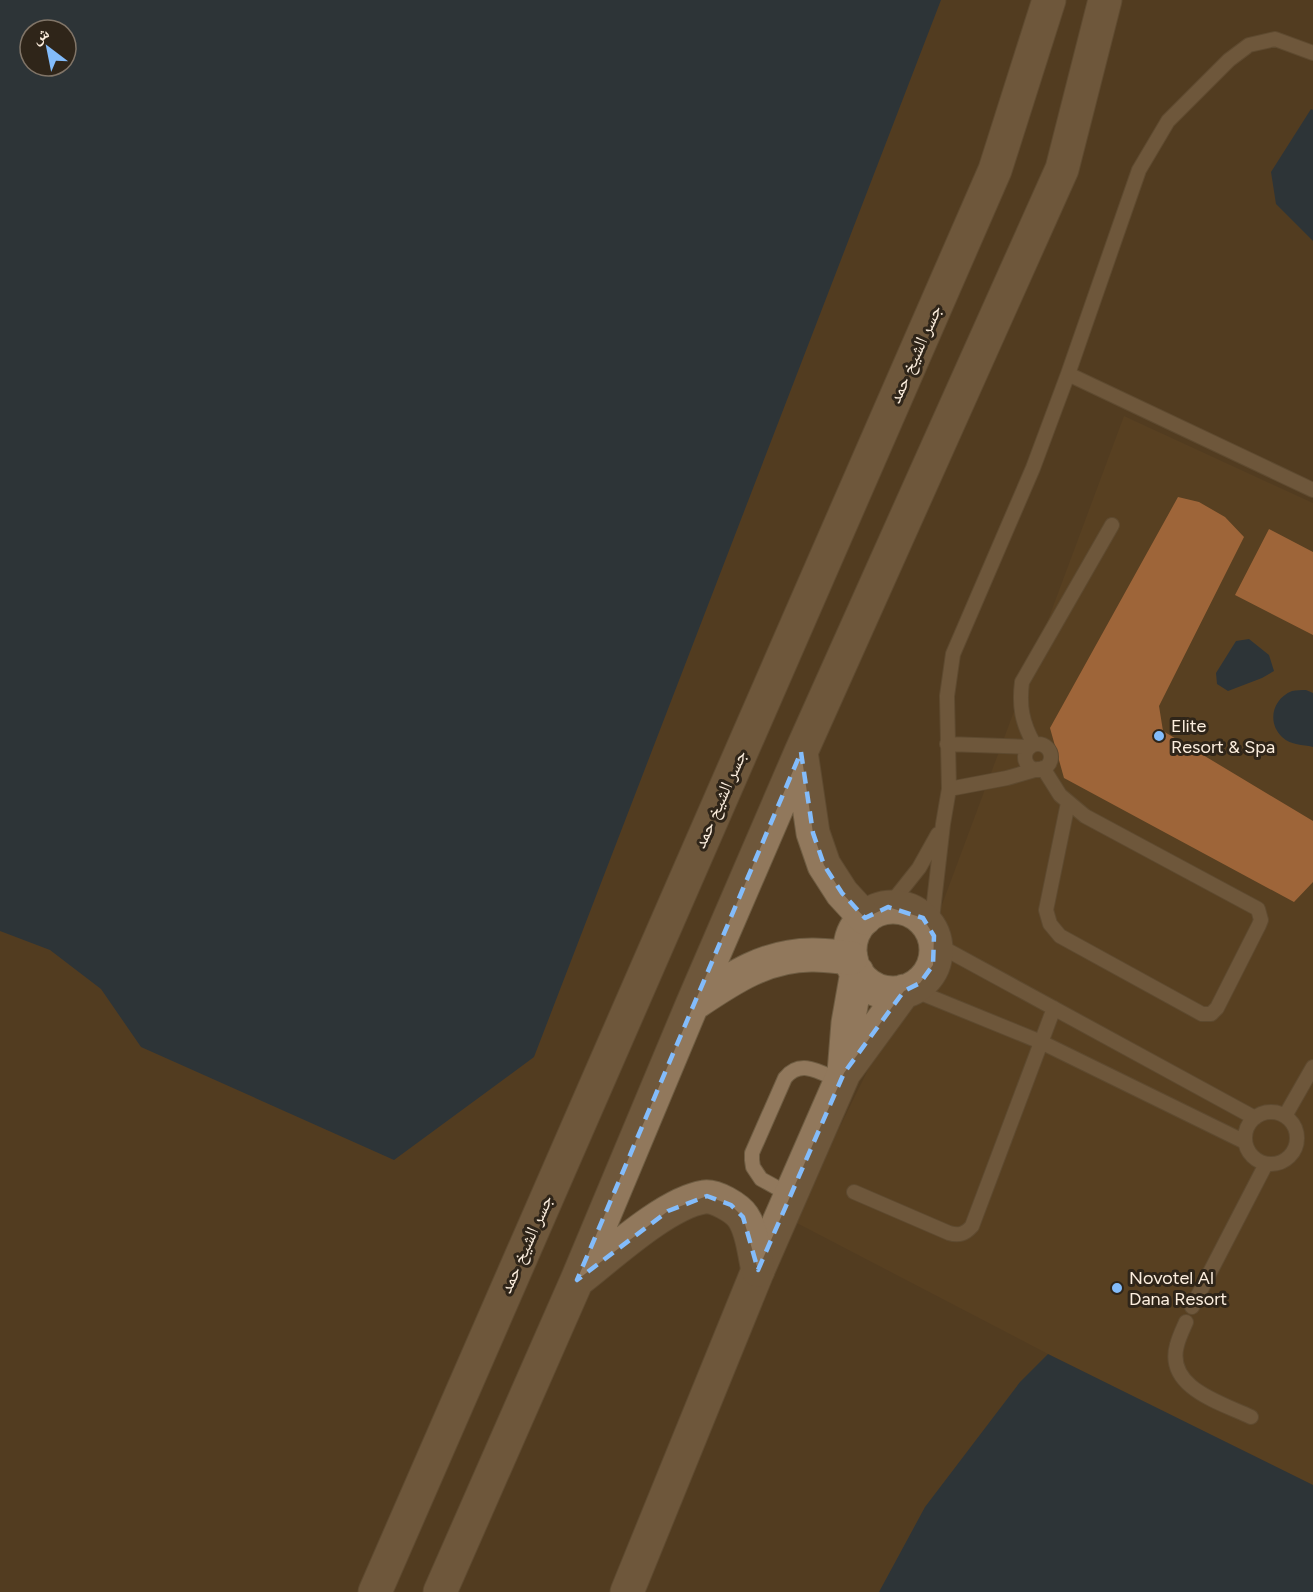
<svg xmlns="http://www.w3.org/2000/svg" width="1313" height="1592" font-family="Figtree,'Noto Naskh Arabic',sans-serif">
<rect width="100%" height="100%" fill="#523c21"/>
<!-- built -->
<path fill="#5f4523" d="M 1124,416 L 1313,503 L 1313,1485 L 1048,1354 L 793,1221 L 918,969 Z"/>
<!-- water -->
<path fill="#002b53" fill-rule="evenodd" d="M 0,0 L 941,0 L 534,1057 L 394,1160 L 141,1047 L 101,989 L 50,950 L 0,931 ZM 30,30 L 66,30 L 66,66 L 30,66 Z
M 1311,109 L 1313,110 L 1313,241 L 1276,204 L 1271,172 Z
M 1249,639 L 1269,655 L 1274,671 L 1262,678 L 1228,691 L 1217,684 L 1216,673 L 1236,641 Z
M 1306,690 L 1313,693 L 1313,747 C 1302,744 1292,746 1282,737 C 1267,723 1272,699 1292,691 C 1296,690 1302,690 1306,690 Z
M 1048,1354 L 1313,1485 L 1313,1592 L 879,1592 L 925,1507 L 1020,1382 Z"/>
<!-- building -->
<path fill="#fb9757" d="M 1178,497 L 1199,502 L 1225,517 L 1244,537 L 1159,706 L 1163,731 L 1313,821 L 1313,882 L 1294,902 L 1064,778 L 1050,728 Z
M 1269,529 L 1313,552 L 1313,635 L 1235,595 Z"/>
<g fill="none" stroke-linecap="round" stroke-linejoin="round">
<defs>
<path id="service" d="M 1068,374 L 1313,490
M 947,744 L 1030,747
M 1034,744 C 1022,723 1019,706 1022,682 L 1112,525
M1025 757a13 13 0 1 1 26 0a13 13 0 1 1-26 0Z
M 1043,768 L 1060,795 L 1085,816 L 1258,909 L 1261,920 L 1259,925 L 1217,1008 L 1211,1014 L 1202,1014 L 1060,936 L 1050,924 L 1046,910 L 1068,803
M 949,789 L 1007,778 L 1038,769
M 888,907 L 919,868 L 938,834
M 931,928 L 943,824 L 949,789 L 947,696 L 953,654 L 1033,468 L 1068,374 L 1139,170 L 1168,121 L 1229,60 L 1249,45 L 1275,39 L 1313,53
M 936,944 L 1255,1118
M 911,989 L 1041,1042 L 1245,1142
M1245 1138a26 26 0 1 1 52 0a26 26 0 1 1-52 0Z
M 1285,1116 L 1313,1067
M 854,1192 L 949,1233 C 959,1236 965,1234 972,1226 L 1054,1008
M 790,1195 L 761,1179 L 753,1167 L 752,1160 L 752,1153 L 785,1078 C 801,1058 821,1073 840,1081
M 1192,1307 L 1266,1164
M 1186,1322 C 1183,1329 1179,1337 1177,1345 C 1165,1388 1222,1403 1251,1417"/>
<path id="tertiary" d="M850 950a43 43 0 1 1 86 0a43 43 0 1 1-86 0Z
M 844,1073 L 848,1023 L 857,972
M 627,1592 L 758,1270 L 844,1073 L 904,991"/>
<path id="secondary" d="M 801,752 L 813,833 L 824,865 L 842,893 L 865,918
M 692,1005 C 729,980 766,954 814,955 C 826,955 839,957 851,958
M 579,1279 C 610,1255 666,1203 704,1197 C 715,1195 737,1208 743,1217 C 753,1232 754,1254 758,1270
M 375,1592 L 995,170 L 1049,0
M 440,1592 L 577,1280 L 692,1005 L 801,752 L 1062,169 L 1105,0"/>
</defs>
<!-- service casing -->
<use href="#service" stroke="#6e5c42" stroke-width="16"/>
<!-- tertiary casing -->
<use href="#tertiary" stroke="#6e5c42" stroke-width="35"/>
<!-- secondary casing -->
<use href="#secondary" stroke="#6e5c42" stroke-width="35"/>
<!-- service -->
<use href="#service" stroke="#91785c" stroke-width="14"/>
<!-- tertiary -->
<use href="#tertiary" stroke="#91785c" stroke-width="33"/>
<!-- secondary -->
<use href="#secondary" stroke="#91785c" stroke-width="33"/>
</g>
<!-- marked area -->
<path d="M0 0H1313V1592H0ZM 801,752 L 813,833 L 824,865 L 842,893 L 865,918 L 888,907 L 923,918 L 934,936 L 933,965 L 920,983 L 904,991 L 844,1073 L 758,1270 L 743,1217 L 731,1205 L 707,1196 L 668,1211 L 577,1280 Z" fill="#523c21" fill-opacity=".55" fill-rule="evenodd"/>
<path fill="none" stroke="#83bcfb" stroke-width="4.5" stroke-dasharray="12 8" stroke-linejoin="round" d="M 801,752 L 813,833 L 824,865 L 842,893 L 865,918 L 888,907 L 923,918 L 934,936 L 933,965 L 920,983 L 904,991 L 844,1073 L 758,1270 L 743,1217 L 731,1205 L 707,1196 L 668,1211 L 577,1280 Z"/>
<!-- markers -->
<g fill="#83bcfb" stroke="#2f2519" stroke-width="2">
<circle cx="1159" cy="736" r="6"/>
<circle cx="1117" cy="1288" r="6"/>
</g>
<g text-anchor="middle" stroke-width="6" stroke-linejoin="round" paint-order="stroke">
<!-- street labels -->
<g font-size="18" fill="#fceede" stroke="#2f2519">
<text transform="translate(915 354) rotate(-66)" y="6">جسر الشيخ حمد</text>
<text transform="translate(720 799) rotate(-66)" y="6">جسر الشيخ حمد</text>
<text transform="translate(526 1244) rotate(-66)" y="6">جسر الشيخ حمد</text>
</g>
<!-- poi labels -->
<g font-size="18" fill="#fceede" stroke="#2f2519" text-anchor="start">
<text x="1171" y="732">Elite<tspan x="1171" dy="21">Resort &amp; Spa</tspan></text>
<text x="1129" y="1284">Novotel Al<tspan x="1129" dy="21">Dana Resort</tspan></text>
</g>
</g>
<!-- north arrow -->
<g transform="translate(48 48) rotate(328)"><circle r="28" fill="#2f2519" stroke="#817568" stroke-width="1.5"/>
<path d="M0-4.5L10 22L0 15L-10 22Z" fill="#83bcfb"/>
<text y="-9" font-size="16" font-weight="bold" text-anchor="middle" fill="#fceede">ش</text>
</g>
</svg>
